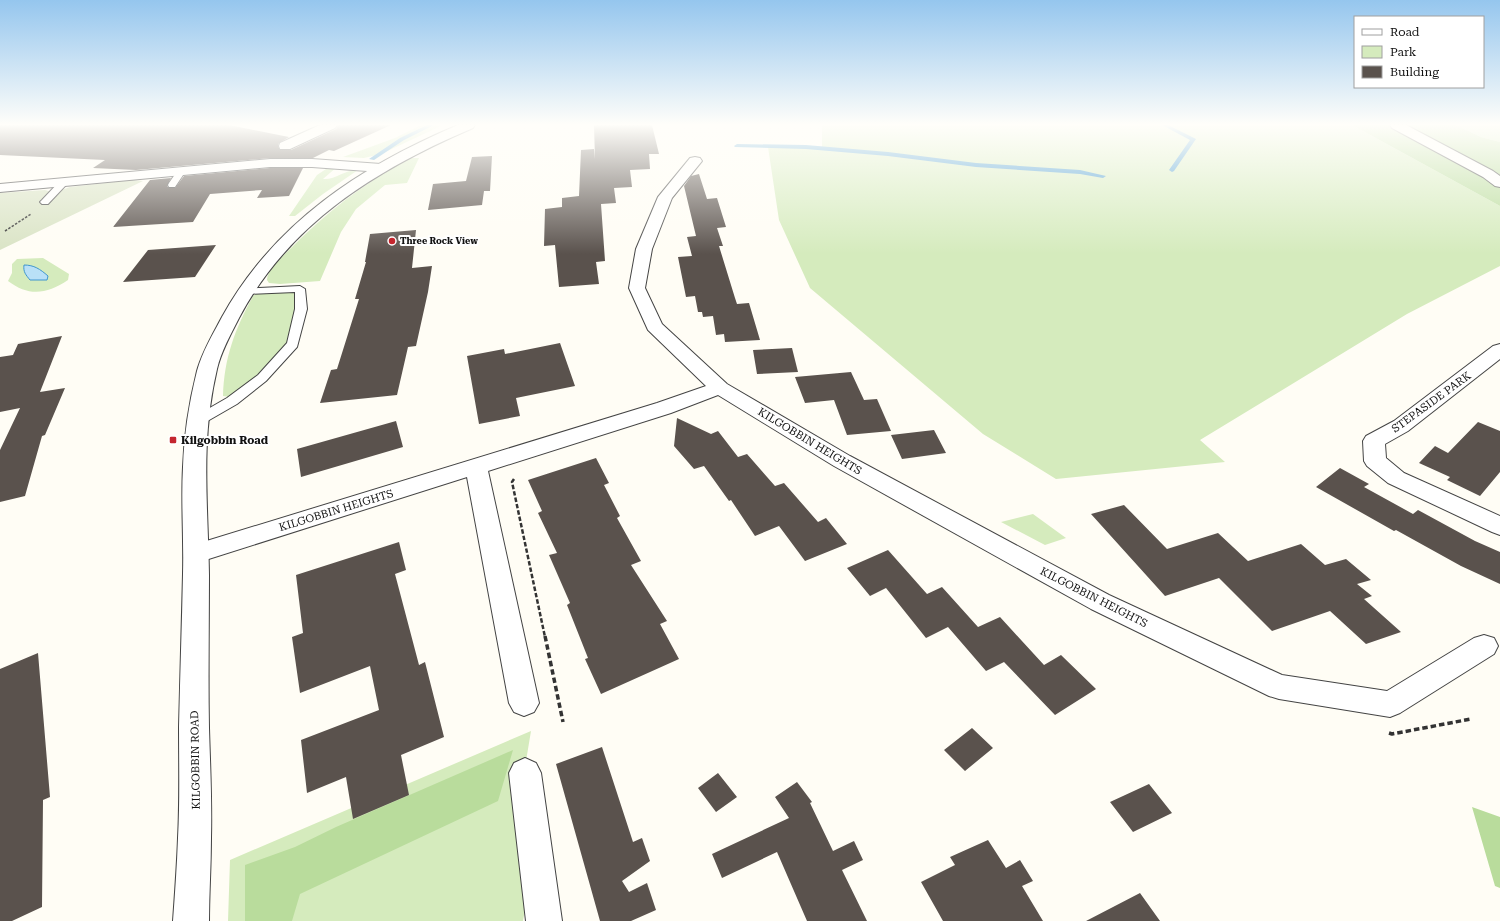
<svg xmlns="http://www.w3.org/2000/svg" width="1500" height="921" font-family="'Roboto Serif',serif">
<rect width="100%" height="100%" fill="#fffdf5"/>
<!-- green -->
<path fill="#d5ebbd" d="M 421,125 L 443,125 L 381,154 L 364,158 L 343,157 L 395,138 Z
M 820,125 L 1352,125 L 1500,206 L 1500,266 L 1407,314 L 1200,440 L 1225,462 L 1056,479 L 983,434 L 810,288 L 779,220 L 768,147 L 822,148 L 822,126 Z
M 1456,125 L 1500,125 L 1500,142 L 1481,137 Z
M 410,158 L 419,158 L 407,183 L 385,185 L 356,209 L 341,232 L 320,281 L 280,284 L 269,283 L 267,280 C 267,270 281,258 288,251 C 324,214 364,183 410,158 Z
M 332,165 L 338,166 L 323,179 C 336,180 345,169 358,170 L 323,194 L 295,216 L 289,216 L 317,175 Z
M 43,258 L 69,274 L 68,280 C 47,294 29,297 8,281 L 12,273 L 12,264 L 17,259 Z
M 292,291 L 295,293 C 295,304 297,319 293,330 C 283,359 252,378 230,397 L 223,396 C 224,358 235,329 253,296 C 262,288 281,291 292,291 Z
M 1033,514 L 1066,538 L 1045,545 L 1001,522 Z
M 531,731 L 520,797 L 532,870 L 523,921 L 228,921 L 230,860 Z"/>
<!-- forest -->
<path fill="#b9dc9c" d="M 1352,125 L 1456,125 L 1481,137 L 1500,142 L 1500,206 Z
M 513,750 L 498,801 L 300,894 L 292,921 L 245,921 L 245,865 L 295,847 L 336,827 Z
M 1472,807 L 1500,817 L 1500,888 L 1495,886 Z"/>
<!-- cemetery -->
<path fill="#d9e3c4" d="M 132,180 L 143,181 L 0,250 L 0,193 L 45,190 C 52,193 63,190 70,187 Z"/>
<!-- water -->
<path fill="#b9e0f7" stroke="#3f96cf" d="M 24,265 C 34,265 40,269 48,276 L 47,280 L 30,280 C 26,275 23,272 24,265 Z"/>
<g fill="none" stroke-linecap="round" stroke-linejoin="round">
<!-- stream -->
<path fill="#3f96cf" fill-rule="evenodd" d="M 427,125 L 434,125 L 404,140 L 374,160 L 369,159 L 400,138 Z
M 1162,125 L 1168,125 L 1196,139 L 1174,171 L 1172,172 L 1169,170 L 1190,140 Z
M 737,144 L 806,145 L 888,152 L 976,163 L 1080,170 L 1106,176 L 1103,178 L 1080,174 L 976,167 L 888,156 L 806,149 L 735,147 L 734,146 Z"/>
</g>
<!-- building -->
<path fill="#5a524d" d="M 0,125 L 229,125 L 289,137 L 279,143 L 278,146 L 280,150 L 291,150 L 336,129 L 338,125 L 391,125 L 334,151 L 329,150 L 313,158 L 270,158 L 136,170 L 93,168 L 105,160 L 0,155 Z
M 594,125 L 652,125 L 659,154 L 649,154 L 650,169 L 630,170 L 632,187 L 614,188 L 616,203 L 601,204 L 605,261 L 596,262 L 599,284 L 559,287 L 555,245 L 544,246 L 545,209 L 562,207 L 562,198 L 579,196 L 581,150 L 594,149 L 595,159 Z
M 492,156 L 490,191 L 484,191 L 482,205 L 428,210 L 433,184 L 466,181 L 472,157 Z
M 270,168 L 303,168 L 289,196 L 257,198 L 262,190 L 210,194 L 193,222 L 113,227 L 150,180 L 171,178 L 167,186 L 169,188 L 175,188 L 184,176 Z
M 699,174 L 707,199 L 717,198 L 726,227 L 717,228 L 723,246 L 719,246 L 735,298 L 737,304 L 749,303 L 760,340 L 725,342 L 724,334 L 716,335 L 713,316 L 703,317 L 702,312 L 698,312 L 695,296 L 686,297 L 678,257 L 692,256 L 687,237 L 696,236 L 684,186 L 691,176 Z
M 416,230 L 412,268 L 432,266 L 428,292 L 416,346 L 408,347 L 397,395 L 320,403 L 331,370 L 337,369 L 359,299 L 355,299 L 366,262 L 365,262 L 370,234 Z
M 216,245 L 195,277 L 123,282 L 148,250 Z
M 62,336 L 40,392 L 65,388 L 45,435 L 42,436 L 25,496 L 0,502 L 0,450 L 20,408 L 0,412 L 0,357 L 13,355 L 18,344 Z
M 560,343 L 575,386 L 516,398 L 520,416 L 479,424 L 467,356 L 504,349 L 505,354 Z
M 792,348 L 798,372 L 757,374 L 753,350 Z
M 851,372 L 864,400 L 877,399 L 891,431 L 847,435 L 834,400 L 805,403 L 795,377 Z
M 677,418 L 711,434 L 718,431 L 738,457 L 747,454 L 775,486 L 784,483 L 818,522 L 826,518 L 847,544 L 805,561 L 779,526 L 755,536 L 731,500 L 729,501 L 704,466 L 694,469 L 674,446 Z
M 396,421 L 403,447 L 301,477 L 297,449 Z
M 1478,422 L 1500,431 L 1500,472 L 1480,496 L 1447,480 L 1450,477 L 1419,463 L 1435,446 L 1448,453 Z
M 934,430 L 946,453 L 902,459 L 891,435 Z
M 596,458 L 609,483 L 604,485 L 620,516 L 617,518 L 641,561 L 631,565 L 667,621 L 660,624 L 679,659 L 601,694 L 585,659 L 588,658 L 567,605 L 570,603 L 549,555 L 557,553 L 538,513 L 542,511 L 528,480 Z
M 1340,468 L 1369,484 L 1364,487 L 1413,514 L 1418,510 L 1475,541 L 1500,552 L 1500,584 L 1461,566 L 1396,530 L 1394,531 L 1316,487 Z
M 1124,505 L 1167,549 L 1218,533 L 1248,561 L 1301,544 L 1325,565 L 1346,559 L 1371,580 L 1357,584 L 1372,596 L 1364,599 L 1401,632 L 1366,644 L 1330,611 L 1272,631 L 1219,578 L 1165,596 L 1091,514 Z
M 399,542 L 406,570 L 395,574 L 419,665 L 425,662 L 444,737 L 401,755 L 409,795 L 353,819 L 346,777 L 307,793 L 301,740 L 379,710 L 370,666 L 300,693 L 292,637 L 303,633 L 296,575 Z
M 888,550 L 927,594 L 942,587 L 978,627 L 1000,617 L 1044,665 L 1061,655 L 1096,689 L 1055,715 L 1004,662 L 986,671 L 948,627 L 926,638 L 886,588 L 870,596 L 847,568 Z
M 38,653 L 50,797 L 43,800 L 42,907 L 12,921 L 0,921 L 0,669 Z
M 972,728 L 993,748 L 965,771 L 944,750 Z
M 602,747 L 633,842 L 642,838 L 650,861 L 622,881 L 629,892 L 647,883 L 656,910 L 631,921 L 600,921 L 556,764 Z
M 718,773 L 737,797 L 716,812 L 698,788 Z
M 797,782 L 812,802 L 810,803 L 833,851 L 854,841 L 863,860 L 842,870 L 867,921 L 807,921 L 777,852 L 722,878 L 712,854 L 789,818 L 775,797 Z
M 1149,784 L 1172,813 L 1133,832 L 1110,802 Z
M 988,840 L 1006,868 L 1020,860 L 1033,881 L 1022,886 L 1043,921 L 943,921 L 921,882 L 955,865 L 950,857 Z
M 1140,893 L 1160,921 L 1086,921 Z"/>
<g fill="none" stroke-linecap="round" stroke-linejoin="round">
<defs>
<path id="service" d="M 181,169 L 185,172 L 175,187 L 169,187 L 168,185 L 169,183 L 178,170 Z
M 63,180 L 67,183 L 66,185 L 48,204 L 42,204 L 40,202 L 42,200 L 60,181 Z
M 300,286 L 305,289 L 307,309 L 297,347 L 266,381 L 237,404 L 204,423 L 199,424 L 194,423 L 192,420 L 194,417 L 227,398 L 258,375 L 287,343 L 295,309 L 295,292 L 245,294 L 241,293 L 240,291 L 241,289 Z"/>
<path id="minor" d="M 320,125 L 337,125 L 335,128 L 290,149 L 280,149 L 279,146 L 280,143 Z
M 1390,125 L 1406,125 L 1493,171 L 1500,176 L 1500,187 L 1495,186 L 1483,177 L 1392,128 Z
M 695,157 L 700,158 L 702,161 L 672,198 L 652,249 L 645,288 L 662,324 L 727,384 L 850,456 L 1109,595 L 1282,675 L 1387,691 L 1474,638 L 1484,635 L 1494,638 L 1498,646 L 1494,654 L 1400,713 L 1390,717 L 1279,699 L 1269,696 L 1091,609 L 834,466 L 718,395 L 671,413 L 488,471 L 539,703 L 534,712 L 524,716 L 514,712 L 509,703 L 467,477 L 196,563 L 187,561 L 184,554 L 187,547 L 657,403 L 706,386 L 648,330 L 629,288 L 636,249 L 658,197 L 690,158 Z
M 270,159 L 312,159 L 381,164 L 386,165 L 388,168 L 386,171 L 381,172 L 312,167 L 270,167 L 0,192 L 0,184 Z
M 1500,344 L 1500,359 L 1408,431 L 1385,444 L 1386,458 L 1404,473 L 1500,516 L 1500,535 L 1492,532 L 1388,483 L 1367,466 L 1364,461 L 1363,441 L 1366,436 L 1394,421 L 1493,346 Z
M 525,758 L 536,763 L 541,773 L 562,921 L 526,921 L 509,773 L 514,763 Z"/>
<path id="tertiary" d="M 458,125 L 475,125 L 473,128 C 377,169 289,223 239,318 C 231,334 221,351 217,369 C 200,441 208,504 209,575 C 209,626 208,677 209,728 C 210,764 212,801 211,838 C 211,866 209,893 209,921 L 173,921 C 175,893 177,866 178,838 C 180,801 179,764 179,727 C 180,676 182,625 183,574 C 184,538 181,503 183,467 C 184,435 189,403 197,371 C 202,352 213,334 222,317 C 274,223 361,166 458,125 Z"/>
</defs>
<!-- service casing -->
<use href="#service" stroke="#444" stroke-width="2"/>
<!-- minor casing -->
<use href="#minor" stroke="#444" stroke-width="2"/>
<!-- tertiary casing -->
<use href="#tertiary" stroke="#444" stroke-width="2"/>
<!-- path-far2 -->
<path stroke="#333" stroke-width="1.5" stroke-dasharray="2.5 1.5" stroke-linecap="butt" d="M 5,231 L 31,214"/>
<!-- path-far1 -->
<path stroke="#333" stroke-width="2.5" stroke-dasharray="4.5 2" stroke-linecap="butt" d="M 514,479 L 512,482 L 545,637"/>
<!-- path -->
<path stroke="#333" stroke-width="3.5" stroke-dasharray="5.5 3" stroke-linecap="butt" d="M 545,636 L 563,722
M 1389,733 L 1392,734 L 1471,719"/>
<!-- service -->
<use href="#service" fill="#fff" fill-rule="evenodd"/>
<!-- minor -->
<use href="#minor" fill="#fff" fill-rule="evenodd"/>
<!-- tertiary -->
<use href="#tertiary" fill="#fff" fill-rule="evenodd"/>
</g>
<!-- sky -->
<linearGradient id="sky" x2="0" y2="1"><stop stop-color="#95c6ee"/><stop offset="0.49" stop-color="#fffefa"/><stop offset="1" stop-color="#fffefa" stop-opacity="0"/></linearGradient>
<rect width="1500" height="254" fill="url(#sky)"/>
<!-- markers -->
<g fill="#c4262e" stroke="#fff" stroke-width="1.5">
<circle cx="392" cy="241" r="4"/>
<rect x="169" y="436" width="8" height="8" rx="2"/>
</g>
<g text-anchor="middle" stroke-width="4" stroke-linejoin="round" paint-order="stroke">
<!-- far-poi labels -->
<g font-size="9" font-weight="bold" fill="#111" stroke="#fff" text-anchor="start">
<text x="400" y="244">Three Rock View</text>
</g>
<!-- street labels -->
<g font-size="11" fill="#111" stroke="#fff">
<text transform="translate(1431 402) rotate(-36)" y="4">STEPASIDE PARK</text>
<text transform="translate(810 441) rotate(31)" y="4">KILGOBBIN HEIGHTS</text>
<text transform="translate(336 510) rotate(-17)" y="4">KILGOBBIN HEIGHTS</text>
<text transform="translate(1094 597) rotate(27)" y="4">KILGOBBIN HEIGHTS</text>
<text transform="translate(195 760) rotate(-91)" y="4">KILGOBBIN ROAD</text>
</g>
<!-- poi labels -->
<g font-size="11" font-weight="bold" fill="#111" stroke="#fff" text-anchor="start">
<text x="181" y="444">Kilgobbin Road</text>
</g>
</g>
<!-- legend -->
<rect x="1354" y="16" width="130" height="72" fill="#ffffff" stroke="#a0a0a0"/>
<rect x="1362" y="29" width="20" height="6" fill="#ffffff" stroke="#a0a0a0"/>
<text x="1390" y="36" font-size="12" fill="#111111">Road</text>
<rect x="1362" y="46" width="20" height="12" fill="#d5ebbd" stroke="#a0a0a0"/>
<text x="1390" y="56" font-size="12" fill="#111111">Park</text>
<rect x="1362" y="66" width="20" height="12" fill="#5a524d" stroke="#a0a0a0"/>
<text x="1390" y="76" font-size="12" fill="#111111">Building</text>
</svg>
